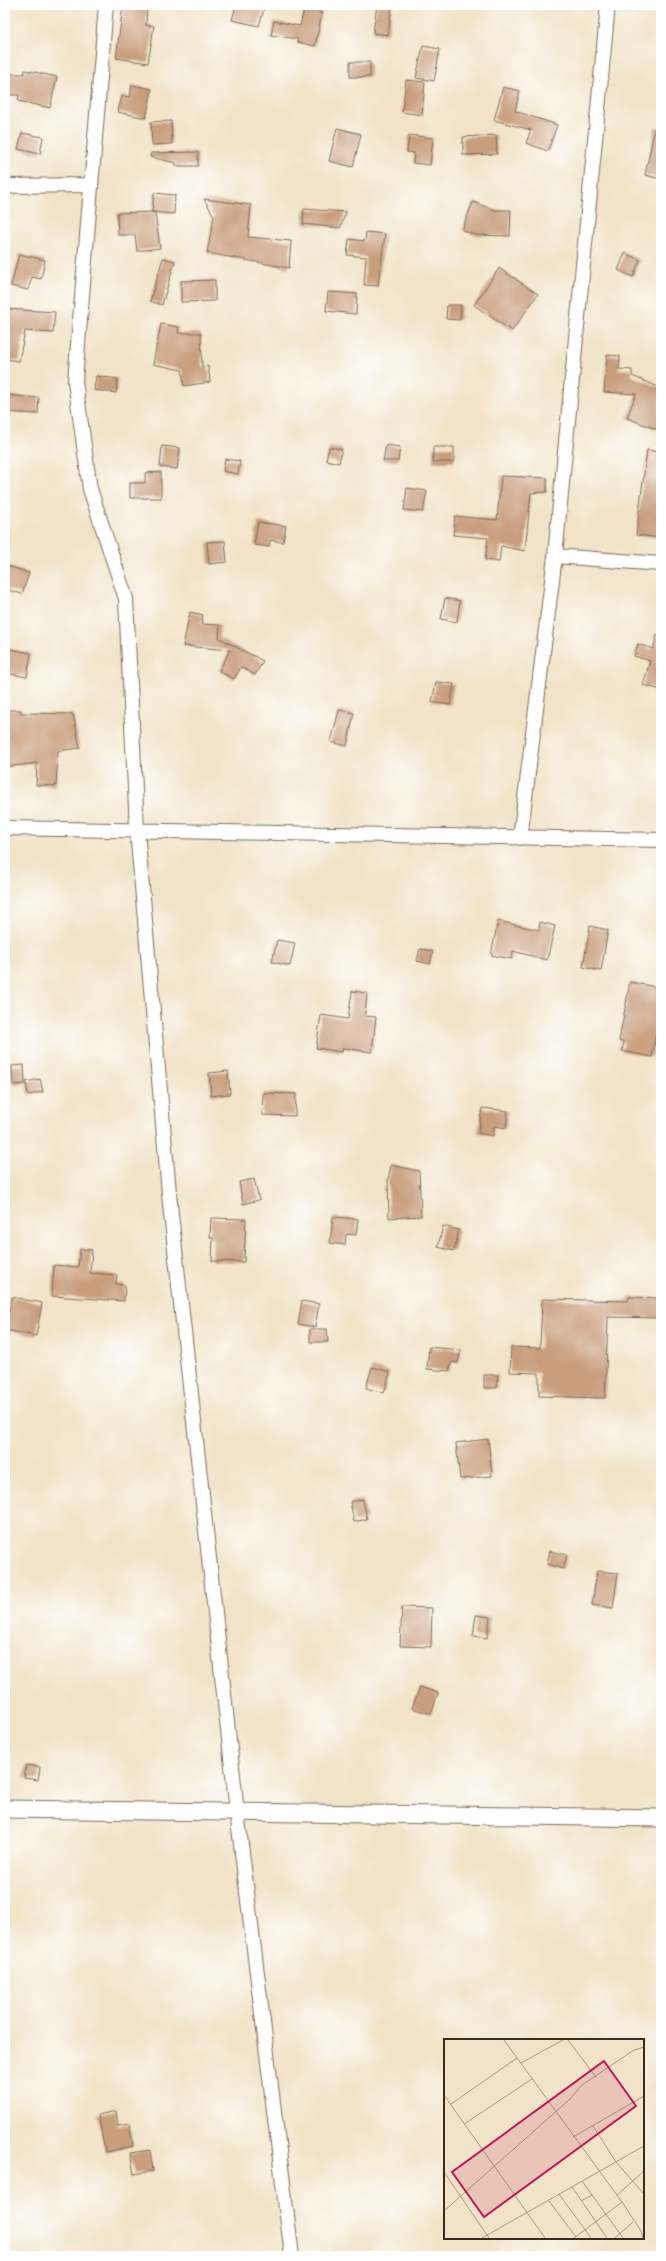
<svg xmlns="http://www.w3.org/2000/svg" width="666" height="2261" font-family="'Shantell Sans',sans-serif">
<rect width="100%" height="100%" fill="#fff"/>
<filter id="ink" filterUnits="userSpaceOnUse"><feTurbulence type="fractalNoise" baseFrequency=".025" numOctaves="2"/><feDisplacementMap in="SourceGraphic" scale="8" xChannelSelector="R" yChannelSelector="G"/><feConvolveMatrix kernelMatrix="1 2 1 2 8 2 1 2 1" color-interpolation-filters="sRGB"/></filter>
<filter id="wash" filterUnits="userSpaceOnUse"><feTurbulence type="fractalNoise" baseFrequency=".012" numOctaves="4" result="noise"/><feDisplacementMap in="SourceGraphic" scale="16" xChannelSelector="R" yChannelSelector="G"/><feGaussianBlur stdDeviation="0.9" result="paint"/><feColorMatrix in="noise" values="0 0 0 0 0 0 0 0 0 0 0 0 0 0 0 0 0 1.4 0 .05"/><feComposite in="paint" operator="in"/></filter>
<g filter="url(#wash)">
<rect width="100%" height="100%" fill="#f1e3c7"/>
<g id="blocks">
<!-- building -->
<path fill="#c99e7d" d="M 123,5 L 147,5 L 146,25 L 154,26 L 148,63 L 116,58 Z
M 236,5 L 265,5 L 259,26 L 232,20 Z
M 305,5 L 322,5 L 319,13 L 322,13 L 315,46 L 297,42 L 298,39 L 271,35 L 274,21 L 300,26 Z
M 377,5 L 392,5 L 388,35 L 373,33 Z
M 423,46 L 440,49 L 434,81 L 416,78 Z
M 350,62 L 370,62 L 370,77 L 350,77 Z
M 25,70 L 57,77 L 50,108 L 18,101 L 19,95 L 5,95 L 5,74 L 24,74 Z
M 406,80 L 425,82 L 422,115 L 402,112 Z
M 132,85 L 152,89 L 146,118 L 118,112 L 122,96 L 130,97 Z
M 503,87 L 520,91 L 515,111 L 557,125 L 548,151 L 526,143 L 531,130 L 494,120 Z
M 171,121 L 172,144 L 152,145 L 151,122 Z
M 655,127 L 661,128 L 661,179 L 645,175 Z
M 337,128 L 361,134 L 353,167 L 329,161 Z
M 22,133 L 43,137 L 40,154 L 18,149 Z
M 409,135 L 433,138 L 430,165 L 413,163 L 414,153 L 407,152 Z
M 496,135 L 497,154 L 463,155 L 463,137 Z
M 198,152 L 198,166 L 176,166 L 176,163 L 150,157 L 151,153 Z
M 154,193 L 175,195 L 174,214 L 152,212 Z
M 204,199 L 251,205 L 248,237 L 291,241 L 289,268 L 207,253 L 214,216 Z
M 473,202 L 495,210 L 511,210 L 510,236 L 475,235 L 462,230 Z
M 304,209 L 346,212 L 340,228 L 303,224 Z
M 155,212 L 160,248 L 137,251 L 135,235 L 118,235 L 117,213 Z
M 366,232 L 385,234 L 378,286 L 364,285 L 366,257 L 347,255 L 349,239 L 365,241 Z
M 625,253 L 640,260 L 633,277 L 618,270 Z
M 19,254 L 45,260 L 41,279 L 32,277 L 28,290 L 11,286 Z
M 163,258 L 175,261 L 162,305 L 150,301 Z
M 499,268 L 538,294 L 512,331 L 474,305 Z
M 215,280 L 215,301 L 181,302 L 181,281 Z
M 328,292 L 357,294 L 356,314 L 326,311 Z
M 447,305 L 461,305 L 460,320 L 446,319 Z
M 5,309 L 55,312 L 53,333 L 25,331 L 19,361 L 5,359 Z
M 161,324 L 179,327 L 178,333 L 201,333 L 202,367 L 208,366 L 210,382 L 184,386 L 182,370 L 153,364 Z
M 607,355 L 620,356 L 619,369 L 632,370 L 632,376 L 661,388 L 661,431 L 627,418 L 636,394 L 604,392 Z
M 96,376 L 118,379 L 116,393 L 94,390 Z
M 6,395 L 39,398 L 38,414 L 5,412 Z
M 386,445 L 400,447 L 398,461 L 383,461 Z
M 162,446 L 180,448 L 177,469 L 160,467 Z
M 329,447 L 342,449 L 339,463 L 326,460 Z
M 433,447 L 454,447 L 454,462 L 433,462 Z
M 647,450 L 661,452 L 661,538 L 636,535 Z
M 225,459 L 240,461 L 238,474 L 223,471 Z
M 161,472 L 161,498 L 130,498 L 130,483 L 145,483 L 145,473 Z
M 501,476 L 547,478 L 547,492 L 531,493 L 525,551 L 501,546 L 499,562 L 485,560 L 488,538 L 453,535 L 455,516 L 497,520 Z
M 407,488 L 427,491 L 423,512 L 404,510 Z
M 258,522 L 286,526 L 283,542 L 270,540 L 269,547 L 254,545 Z
M 225,541 L 227,562 L 209,564 L 207,542 Z
M 5,565 L 29,573 L 22,594 L 5,589 Z
M 445,598 L 460,601 L 457,622 L 441,619 Z
M 190,612 L 203,615 L 201,624 L 220,625 L 219,638 L 263,661 L 255,675 L 241,667 L 234,679 L 219,671 L 230,650 L 183,646 Z
M 657,635 L 661,635 L 661,690 L 643,685 L 650,661 L 634,656 L 638,644 L 653,649 Z
M 5,648 L 31,653 L 27,677 L 5,673 Z
M 436,682 L 454,684 L 450,705 L 432,702 Z
M 5,710 L 21,710 L 21,713 L 73,714 L 80,748 L 58,751 L 56,786 L 36,785 L 37,763 L 5,767 Z
M 339,710 L 354,713 L 347,746 L 331,742 Z
M 498,921 L 539,930 L 540,922 L 555,926 L 547,960 L 513,951 L 512,959 L 491,955 Z
M 590,926 L 608,930 L 601,971 L 583,967 Z
M 277,940 L 295,943 L 290,966 L 272,962 Z
M 420,949 L 433,951 L 430,964 L 417,961 Z
M 630,982 L 661,988 L 661,1006 L 652,1057 L 622,1051 L 624,1042 L 619,1041 Z
M 352,991 L 367,993 L 365,1016 L 376,1017 L 372,1052 L 343,1048 L 342,1052 L 316,1048 L 321,1015 L 348,1019 Z
M 24,1065 L 25,1084 L 13,1085 L 12,1066 Z
M 228,1071 L 230,1094 L 211,1096 L 209,1073 Z
M 40,1079 L 43,1092 L 28,1095 L 26,1082 Z
M 263,1093 L 296,1094 L 295,1116 L 262,1115 Z
M 482,1108 L 508,1111 L 506,1128 L 494,1126 L 493,1136 L 478,1133 Z
M 391,1165 L 419,1171 L 421,1216 L 389,1218 L 388,1180 Z
M 254,1179 L 259,1200 L 243,1204 L 239,1182 Z
M 333,1217 L 358,1219 L 356,1235 L 346,1234 L 345,1245 L 330,1243 Z
M 211,1218 L 246,1219 L 244,1262 L 212,1261 L 213,1238 L 210,1237 Z
M 443,1226 L 459,1230 L 454,1251 L 438,1247 Z
M 80,1249 L 92,1250 L 90,1273 L 117,1275 L 116,1284 L 125,1285 L 124,1301 L 52,1296 L 54,1265 L 78,1267 Z
M 12,1297 L 42,1303 L 36,1336 L 5,1330 Z
M 629,1297 L 661,1298 L 661,1318 L 608,1317 L 605,1398 L 539,1396 L 539,1373 L 510,1372 L 511,1347 L 540,1348 L 542,1299 L 628,1301 Z
M 302,1301 L 319,1304 L 315,1327 L 298,1324 Z
M 310,1329 L 327,1329 L 328,1342 L 310,1342 Z
M 429,1347 L 461,1350 L 458,1363 L 452,1362 L 449,1371 L 427,1369 Z
M 372,1367 L 390,1372 L 384,1393 L 366,1388 Z
M 484,1375 L 498,1375 L 497,1388 L 484,1388 Z
M 488,1439 L 492,1476 L 460,1479 L 456,1443 Z
M 363,1499 L 367,1519 L 354,1522 L 350,1502 Z
M 550,1551 L 567,1555 L 563,1569 L 547,1564 Z
M 597,1571 L 618,1573 L 613,1608 L 592,1605 Z
M 402,1607 L 432,1608 L 431,1647 L 400,1646 Z
M 476,1615 L 490,1617 L 487,1638 L 473,1636 Z
M 420,1687 L 438,1693 L 431,1714 L 412,1708 Z
M 26,1765 L 40,1767 L 38,1780 L 24,1778 Z
M 116,2111 L 118,2126 L 129,2124 L 133,2146 L 105,2152 L 98,2115 Z
M 150,2150 L 153,2171 L 134,2174 L 130,2153 Z"/>
</g>
</g>
<g filter="url(#ink)">
<use href="#blocks" fill-opacity="0" stroke="#7b6b59" stroke-width="1"/>
<g fill="none" stroke-linecap="round" stroke-linejoin="round">
<defs>
<path id="minor" d="M 106,5 L 75,381 L 90,489 L 126,599 L 137,830 L 170,1204 L 237,1812 L 292,2256
M 5,186 L 91,185
M 555,556 L 661,564
M 5,828 L 661,840
M 520,838 L 555,556 L 608,5"/>
<path id="tertiary" d="M 5,1809 L 661,1818"/>
</defs>
<!-- minor casing -->
<use href="#minor" stroke="#7b6b59" stroke-width="16"/>
<!-- tertiary casing -->
<use href="#tertiary" stroke="#7b6b59" stroke-width="19"/>
<!-- minor -->
<use href="#minor" stroke="#fff" stroke-width="14"/>
<!-- tertiary -->
<use href="#tertiary" stroke="#fff" stroke-width="17"/>
</g>
</g>
<!-- overview -->
<g transform="translate(444 2039)">
<rect width="200" height="200" fill="#f1e3c7"/>
<path fill="none" stroke="#a89983" stroke-width="1" d="M 60,1 L 178,163 L 197,192 L 199,199M 124,1 L 152,38M 77,24 L 119,1M 0,56 L 101,199M 7,65 L 73,19M 20,85 L 88,40M 149,87 L 172,123 L 200,155M 129,98 L 200,57M 0,133 L 45,199M 138,142 L 179,199M 128,148 L 163,199M 115,155 L 147,199M 173,156 L 200,132M 105,162 L 132,198M 137,162 L 148,156M 0,172 L 126,60 L 138,46 L 190,11 L 200,8M 38,199 L 200,107M 130,199 L 178,163M 171,199 L 189,183"/>
<path fill="#c2185b" fill-opacity="0.15" stroke="#c2185b" stroke-width="2" d="M 160,22 L 192,67 L 40,178 L 8,133 Z"/>
<rect width="200" height="200" fill="none" stroke="#3b2a1e" stroke-width="2"/>
</g>
<!-- margin -->
<rect width="666" height="2261" fill="none" stroke="#fff" stroke-width="20"/>
</svg>
